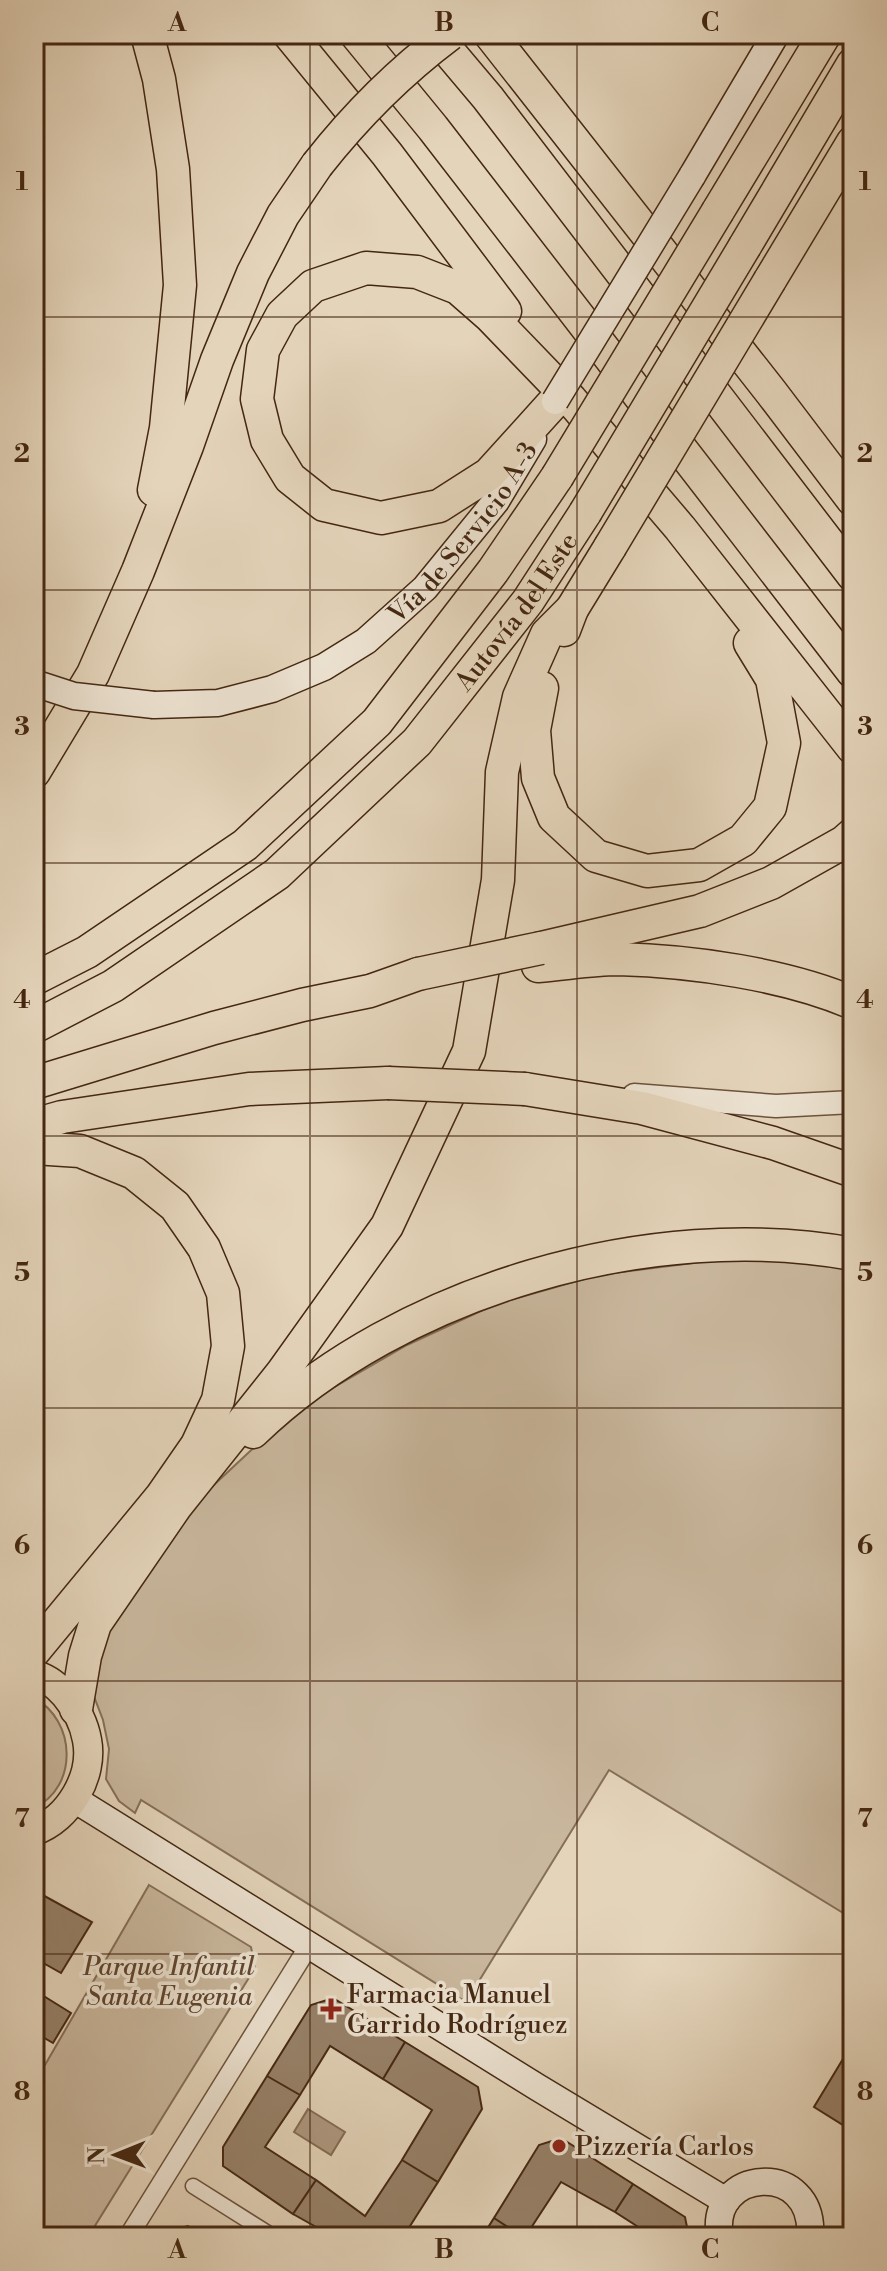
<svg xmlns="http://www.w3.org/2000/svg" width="887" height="2271" font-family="'Libre Bodoni',serif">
<rect width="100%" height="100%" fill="#e4d4ba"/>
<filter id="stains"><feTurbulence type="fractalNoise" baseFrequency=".0025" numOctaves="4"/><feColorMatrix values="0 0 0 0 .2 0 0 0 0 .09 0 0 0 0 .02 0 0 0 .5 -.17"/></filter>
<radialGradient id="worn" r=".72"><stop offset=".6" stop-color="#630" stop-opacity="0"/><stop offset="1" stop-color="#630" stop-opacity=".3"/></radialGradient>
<!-- green -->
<path fill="#c9b79d" stroke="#866f58" stroke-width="2" d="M 717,1260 L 822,1262 L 853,1268 L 853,1919 L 609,1770 L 466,2002 L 141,1800 L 135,1813 L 119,1801 L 106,1779 L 109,1749 L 103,1720 L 90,1686 L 91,1658 L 201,1497 L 262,1440 L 319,1396 L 407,1345 L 496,1304 L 598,1275 Z
M 34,1698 C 76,1720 79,1787 34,1808 Z
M 149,1885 L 251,1947 L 255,1968 L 88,2237 L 34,2237 L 34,2084 Z"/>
<!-- water -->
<path fill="#ae9981" stroke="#846b55" stroke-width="2" d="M 308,2109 L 345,2132 L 331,2155 L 294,2132 Z"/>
<!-- building -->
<path fill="#978169" stroke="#442712" stroke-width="2" d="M 39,1893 L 92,1922 L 61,1973 L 45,1964 L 34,1982 L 34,1902 Z
M 34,1990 L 71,2013 L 53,2043 L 34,2032 Z
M 333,1998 L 405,2042 L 383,2079 L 330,2046 L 300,2095 L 267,2076 L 311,2005 Z
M 405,2042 L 478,2087 L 482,2109 L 438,2182 L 402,2160 L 432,2110 L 383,2079 Z
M 849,2049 L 853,2052 L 853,2109 L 843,2125 L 814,2107 Z
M 267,2076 L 300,2095 L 265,2147 L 316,2180 L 293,2214 L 223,2166 L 223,2147 Z
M 561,2138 L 633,2184 L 615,2212 L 561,2182 L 525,2237 L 523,2237 L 494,2218 L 539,2145 Z
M 402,2160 L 438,2182 L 403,2237 L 334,2237 L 293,2214 L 316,2180 L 365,2216 Z
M 633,2184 L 685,2217 L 689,2237 L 654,2237 L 615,2212 Z
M 494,2218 L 523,2237 L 482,2237 Z
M 188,2226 L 206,2237 L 168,2237 L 172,2230 Z"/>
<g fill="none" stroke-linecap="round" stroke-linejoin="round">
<defs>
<path id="pedestrian" d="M 193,2186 L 274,2237"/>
<path id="minor" d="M 128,2237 L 310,1944"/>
<path id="tertiary" d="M 634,1095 L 776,1106 L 853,1102"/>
<g id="secondary">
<path d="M 692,176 L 776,34"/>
<path id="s1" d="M 154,705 L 218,703 L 272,689 L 324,667 L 366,641 L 425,588 L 496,501 L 533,439"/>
<path d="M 74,1799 L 537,2087 L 726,2201"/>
<path d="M 720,2237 C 707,2168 816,2159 810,2237"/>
</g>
<path id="primary" d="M 34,1675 C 46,1677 57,1686 65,1695 C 76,1708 84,1723 87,1740 C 94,1776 69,1819 34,1831"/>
<g id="motorway">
<path d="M 147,34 L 159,79 L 173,169 L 180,285 L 166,428 L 154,490"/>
<path d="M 289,34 L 387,154 L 505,311"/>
<path d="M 356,34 L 433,128 L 853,672"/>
<path d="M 434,34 L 488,98 L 853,575"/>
<path d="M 490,34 L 771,392 L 853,500"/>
<path d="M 718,211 L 825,34"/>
<path d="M 745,246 L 853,64"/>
<path d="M 770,280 L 853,142"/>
<path d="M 555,401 L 489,474 L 439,506 L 381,518 L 324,505 L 290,478 L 267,440 L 257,399 L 263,350 L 282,315 L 313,286 L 366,268 L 417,272 L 458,288 L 490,316 L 571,400 L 680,528 L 853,748"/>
<path d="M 564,630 L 572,609 L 610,547"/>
<path d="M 542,688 L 534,730 L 538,778 L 554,817 L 596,856 L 647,871 L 699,865 L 743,840 L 770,807 L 784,743 L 772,679 L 750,643"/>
<path d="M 34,772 L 93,674 L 138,571 L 187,446 L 217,360 L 253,273 L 283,215 L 317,165"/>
<path d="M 541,948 L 700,911 L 771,883 L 844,842 L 853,834"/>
<path d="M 538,966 C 565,964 592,959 618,959 C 692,961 785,974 853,1003"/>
<path d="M 34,979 L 87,952 L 245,845 L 377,722 L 493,571 L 557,477"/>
<path id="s2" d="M 34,1027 L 113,986 L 277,874 L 417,742 L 528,601 L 585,513"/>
<path d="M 34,1083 L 214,1028 L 302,1005 L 370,991 L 418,974"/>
<path d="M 525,1089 L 642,1108 L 773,1143 L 853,1171"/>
<path d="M 34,1125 L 62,1117 L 249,1089 L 388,1083"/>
<path d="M 34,1148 L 80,1151 L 134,1173 L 175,1206 L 204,1248 L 223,1293 L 228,1346 L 218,1400 L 197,1445 L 161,1497 L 34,1651"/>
<path d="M 253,1432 C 400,1290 652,1217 853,1254"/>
<path d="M 76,1709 L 85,1656 L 95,1624 L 176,1506 L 282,1373 L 387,1226 L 469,1051 L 498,880 L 502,772 L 519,697 L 547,634 L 572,609"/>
</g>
</defs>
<!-- pedestrian casing -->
<use href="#pedestrian" stroke="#6c523c" stroke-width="17"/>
<!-- minor casing -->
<use href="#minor" stroke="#6c523c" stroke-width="21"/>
<!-- tertiary casing -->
<use href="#tertiary" stroke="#6c523c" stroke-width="25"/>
<!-- secondary casing -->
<use href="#secondary" stroke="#442712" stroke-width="29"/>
<!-- primary casing -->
<use href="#primary" stroke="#442712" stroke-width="31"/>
<!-- motorway casing -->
<use href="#motorway" stroke="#442712" stroke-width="35"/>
<!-- pedestrian -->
<use href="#pedestrian" stroke="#ede3d2" stroke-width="14"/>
<!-- minor -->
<use href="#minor" stroke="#ede3d2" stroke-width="18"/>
<!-- tertiary -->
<use href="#tertiary" stroke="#ede3d2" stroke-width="22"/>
<!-- secondary -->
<use href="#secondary" stroke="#ede3d2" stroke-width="26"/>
<!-- primary -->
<use href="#primary" stroke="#e4d4ba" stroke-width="28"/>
<!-- motorway -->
<use href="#motorway" stroke="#e4d4ba" stroke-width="32"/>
<defs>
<path id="secondary-bridge" d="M 555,401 L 692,176
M 34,683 L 74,696 L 154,705"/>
<path id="motorway-bridge" d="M 317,165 C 357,114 398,73 450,34
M 557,477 L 718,211
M 585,513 L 745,246
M 610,547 L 770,280
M 418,974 L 541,948
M 388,1083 L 525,1089"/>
</defs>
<!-- secondary-bridge casing -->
<use href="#secondary-bridge" stroke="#442712" stroke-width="29" stroke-linecap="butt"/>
<!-- motorway-bridge casing -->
<use href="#motorway-bridge" stroke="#442712" stroke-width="35" stroke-linecap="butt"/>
<!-- secondary-bridge -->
<use href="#secondary-bridge" stroke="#ede3d2" stroke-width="26"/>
<!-- motorway-bridge -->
<use href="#motorway-bridge" stroke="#e4d4ba" stroke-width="32"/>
</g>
<!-- grid -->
<path fill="none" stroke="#442712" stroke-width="2" stroke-opacity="0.55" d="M 310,34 L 310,2237M 577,34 L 577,2237M 34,317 L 853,317M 34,590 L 853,590M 34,863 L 853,863M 34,1136 L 853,1136M 34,1408 L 853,1408M 34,1681 L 853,1681M 34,1954 L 853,1954"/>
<!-- markers -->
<g fill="#8f2418" stroke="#ede3d2" stroke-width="3">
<path d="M327 1997h8v8h8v8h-8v8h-8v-8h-8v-8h8z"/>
<circle cx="559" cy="2146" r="8"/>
</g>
<g text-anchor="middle" stroke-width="7" stroke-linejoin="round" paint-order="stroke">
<!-- street labels -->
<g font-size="26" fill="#442712" stroke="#ede3d2">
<text dy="9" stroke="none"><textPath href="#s1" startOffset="372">Vía de Servicio A-3</textPath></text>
<text dy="9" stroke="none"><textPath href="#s2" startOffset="644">Autovía del Este</textPath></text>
</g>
<!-- park labels -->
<g font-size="26" font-style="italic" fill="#5f442e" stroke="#ede3d2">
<text x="169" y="1975">Parque Infantil<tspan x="169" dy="30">Santa Eugenia</tspan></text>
</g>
<!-- poi labels -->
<g font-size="26" fill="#442712" stroke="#ede3d2" text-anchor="start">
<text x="347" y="2003">Farmacia Manuel<tspan x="347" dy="30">Garrido Rodríguez</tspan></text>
<text x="575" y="2155">Pizzería Carlos</text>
</g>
</g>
<!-- margin -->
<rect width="887" height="2271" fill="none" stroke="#e4d4ba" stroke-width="88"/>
<!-- north arrow -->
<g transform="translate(116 2155) rotate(269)" stroke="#ede3d2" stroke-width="6" paint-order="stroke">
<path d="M0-6L14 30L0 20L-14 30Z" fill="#442712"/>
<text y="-12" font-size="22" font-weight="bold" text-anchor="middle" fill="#442712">N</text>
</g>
<rect x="44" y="44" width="799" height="2183" fill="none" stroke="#442712" stroke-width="3"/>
<g font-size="26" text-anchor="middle" font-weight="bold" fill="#442712">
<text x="177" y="31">A</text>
<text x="444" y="31">B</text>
<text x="710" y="31">C</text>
<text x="22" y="190">1</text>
<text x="865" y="190">1</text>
<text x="22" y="462">2</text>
<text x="865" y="462">2</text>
<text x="22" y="735">3</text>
<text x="865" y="735">3</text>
<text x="22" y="1008">4</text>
<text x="865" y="1008">4</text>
<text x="22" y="1281">5</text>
<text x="865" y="1281">5</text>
<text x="22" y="1554">6</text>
<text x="865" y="1554">6</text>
<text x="22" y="1827">7</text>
<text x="865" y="1827">7</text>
<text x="22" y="2100">8</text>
<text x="865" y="2100">8</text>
<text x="177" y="2258">A</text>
<text x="444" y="2258">B</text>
<text x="710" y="2258">C</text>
</g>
<rect width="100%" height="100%" filter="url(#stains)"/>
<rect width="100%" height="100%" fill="url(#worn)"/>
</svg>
